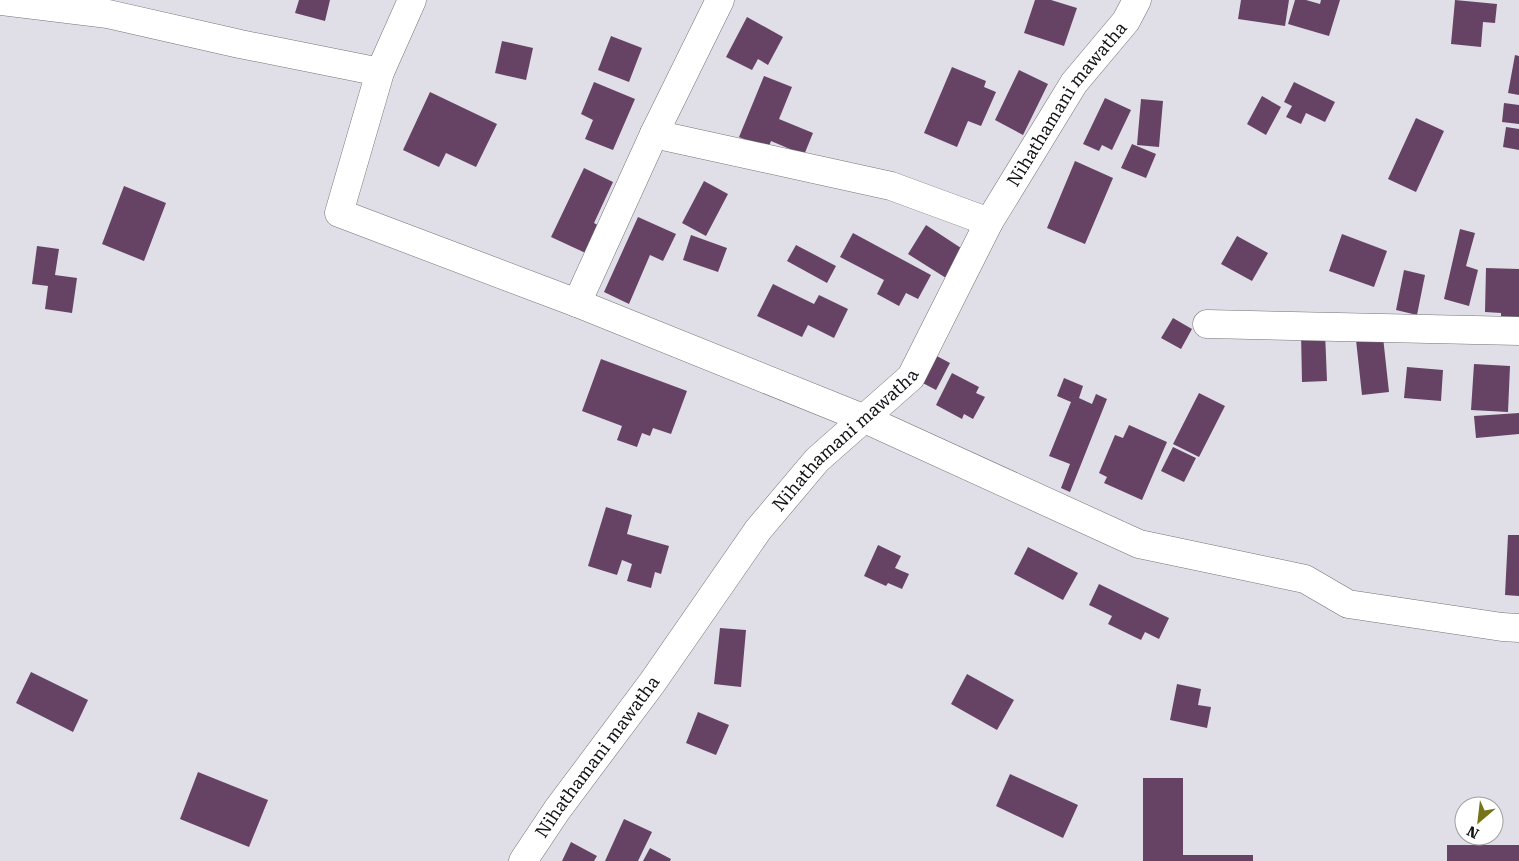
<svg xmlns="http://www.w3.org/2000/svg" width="1519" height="861" font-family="'Roboto Serif',serif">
<rect width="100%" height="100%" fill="#e0dfe7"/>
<!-- building -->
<path fill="#664364" d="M 299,0 L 330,0 L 325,21 L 295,13 Z
M 1035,0 L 1051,0 L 1077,8 L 1064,46 L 1024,33 Z
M 1241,0 L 1289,0 L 1285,26 L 1238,19 Z
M 1295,0 L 1306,0 L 1320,4 L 1321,0 L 1340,0 L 1329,36 L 1288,24 Z
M 1455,0 L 1497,4 L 1495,23 L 1483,22 L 1481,47 L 1451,44 Z
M 747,17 L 783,37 L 768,65 L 758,59 L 752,70 L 726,57 Z
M 611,36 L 642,48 L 629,82 L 598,70 Z
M 502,41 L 533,48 L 526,80 L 495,73 Z
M 1515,55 L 1519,56 L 1519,95 L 1508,93 Z
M 952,67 L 986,81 L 984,87 L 996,92 L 981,126 L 968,121 L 957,147 L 924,133 Z
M 1019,70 L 1048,84 L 1023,135 L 995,120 Z
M 764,76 L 792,87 L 779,119 L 813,133 L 804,155 L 771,141 L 768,149 L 739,137 Z
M 594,82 L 635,99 L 613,150 L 585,139 L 593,120 L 581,114 Z
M 1294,82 L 1335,102 L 1325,122 L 1306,113 L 1301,124 L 1286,117 L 1292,106 L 1284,102 Z
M 430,92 L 497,124 L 476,167 L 446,153 L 439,167 L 403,150 Z
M 1262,96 L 1281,107 L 1266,135 L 1247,124 Z
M 1105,98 L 1131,110 L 1112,150 L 1102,145 L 1099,151 L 1083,144 Z
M 1141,99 L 1163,101 L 1159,147 L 1137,145 Z
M 1504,103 L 1519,105 L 1519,124 L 1502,122 Z
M 1416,118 L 1444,131 L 1416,192 L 1388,179 Z
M 1506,127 L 1519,129 L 1519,150 L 1503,147 Z
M 1132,144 L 1156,154 L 1146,178 L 1121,168 Z
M 1075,161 L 1113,178 L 1085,244 L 1047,228 Z
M 584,168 L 613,182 L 594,223 L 605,229 L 592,256 L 551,237 Z
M 704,181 L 728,194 L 706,236 L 682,223 Z
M 124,186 L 166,203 L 144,261 L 102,244 Z
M 638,217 L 676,234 L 663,261 L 650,255 L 629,304 L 604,292 Z
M 926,225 L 964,250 L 946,278 L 908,254 Z
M 1460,229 L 1475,233 L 1466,266 L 1478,270 L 1469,306 L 1444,299 Z
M 853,233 L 931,275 L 918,299 L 906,293 L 899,306 L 877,294 L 884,280 L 840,257 Z
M 1342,234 L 1387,251 L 1374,287 L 1329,271 Z
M 691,235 L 727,248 L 718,272 L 683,260 Z
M 1237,236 L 1268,253 L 1252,281 L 1221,264 Z
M 796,245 L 836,266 L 827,283 L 787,261 Z
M 37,246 L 59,249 L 55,275 L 77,278 L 72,313 L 45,309 L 48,286 L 32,284 Z
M 1486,268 L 1519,269 L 1519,321 L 1501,320 L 1501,313 L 1485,312 Z
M 1404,270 L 1425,275 L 1417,315 L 1396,310 Z
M 773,284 L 814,304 L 819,295 L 848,309 L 834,338 L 808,325 L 802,337 L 757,316 Z
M 1173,318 L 1192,329 L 1181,349 L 1161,338 Z
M 1325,332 L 1327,381 L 1302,382 L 1301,333 Z
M 1383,337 L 1389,392 L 1362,395 L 1356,340 Z
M 933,354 L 950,363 L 936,390 L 919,381 Z
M 601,359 L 687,391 L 671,434 L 653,428 L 650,436 L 642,433 L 637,447 L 617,440 L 622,426 L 582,411 Z
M 1474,364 L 1510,366 L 1508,412 L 1471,410 Z
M 1407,367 L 1443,370 L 1441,401 L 1404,398 Z
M 952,373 L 979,387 L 976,393 L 985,397 L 973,419 L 964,414 L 962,419 L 936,405 Z
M 1064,378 L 1083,386 L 1079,398 L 1092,404 L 1096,394 L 1107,399 L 1070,492 L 1061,488 L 1070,464 L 1049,456 L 1071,402 L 1057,396 Z
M 1199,393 L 1225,406 L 1199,457 L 1173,444 Z
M 1519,413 L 1519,434 L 1476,438 L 1474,416 Z
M 1129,425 L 1167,442 L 1142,500 L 1104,483 L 1107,477 L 1099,473 L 1115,435 L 1123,438 Z
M 1173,447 L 1196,458 L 1184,482 L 1161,471 Z
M 606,507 L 632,515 L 627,534 L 669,546 L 661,574 L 655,572 L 651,588 L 627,581 L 632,564 L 622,560 L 617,575 L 588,566 Z
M 1508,535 L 1519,535 L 1519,596 L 1505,595 Z
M 878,545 L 901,556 L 895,568 L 909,574 L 902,589 L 888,583 L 886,586 L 864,576 Z
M 1028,547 L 1078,573 L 1063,600 L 1014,574 Z
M 1099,584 L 1169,618 L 1159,639 L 1145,632 L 1141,640 L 1108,624 L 1112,616 L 1089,605 Z
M 720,628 L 746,630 L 741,687 L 714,684 Z
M 31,672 L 88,700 L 73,732 L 16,703 Z
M 967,674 L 1014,700 L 997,730 L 951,704 Z
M 1177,684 L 1201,689 L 1198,705 L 1211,707 L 1207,728 L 1170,720 Z
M 698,712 L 729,725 L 716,755 L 686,743 Z
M 198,772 L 268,800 L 249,847 L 180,819 Z
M 1010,774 L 1078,805 L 1063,838 L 996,806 Z
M 1143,778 L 1183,778 L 1183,855 L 1253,855 L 1253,861 L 1143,861 Z
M 624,819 L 652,832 L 638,861 L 605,861 Z
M 571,842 L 597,856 L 594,861 L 562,861 Z
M 1447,845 L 1519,845 L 1519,861 L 1447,861 Z
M 650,848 L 671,859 L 670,861 L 643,861 Z"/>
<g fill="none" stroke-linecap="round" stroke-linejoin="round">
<defs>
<g id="minor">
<path d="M 412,0 L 380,72 L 339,213 L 577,303 L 865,419 L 1139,544 L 1305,579 L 1348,604 L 1502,627 L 1519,628"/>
<path d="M 0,1 L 108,14 L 240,44 L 380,72"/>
<path d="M 654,134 L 891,186 L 989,222"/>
<path d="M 577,303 L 654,134 L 720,0"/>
<path d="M 1207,324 L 1519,331"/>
<path id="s1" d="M 523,861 L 557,810 L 652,683 L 758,530 L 817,460 L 911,377 L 989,222 L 1074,83 L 1126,21 L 1137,0"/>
</g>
</defs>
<!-- minor casing -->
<use href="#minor" stroke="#74737a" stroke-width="29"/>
<!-- minor -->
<use href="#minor" stroke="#fff" stroke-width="28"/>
</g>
<g text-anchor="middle" stroke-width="5" stroke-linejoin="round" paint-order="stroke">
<!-- street labels -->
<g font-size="18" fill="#131316" stroke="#fff">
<text dy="6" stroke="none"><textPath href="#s1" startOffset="938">Nihathamani mawatha</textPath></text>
<text dy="6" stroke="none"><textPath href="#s1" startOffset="532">Nihathamani mawatha</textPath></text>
<text dy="6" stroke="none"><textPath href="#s1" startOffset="128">Nihathamani mawatha</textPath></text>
</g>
</g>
<!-- north arrow -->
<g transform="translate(1479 821) rotate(208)"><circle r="24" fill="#ffffff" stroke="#a1a1a2"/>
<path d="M0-4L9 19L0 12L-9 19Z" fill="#777418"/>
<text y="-8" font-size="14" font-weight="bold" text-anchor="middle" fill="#131316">N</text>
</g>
</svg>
